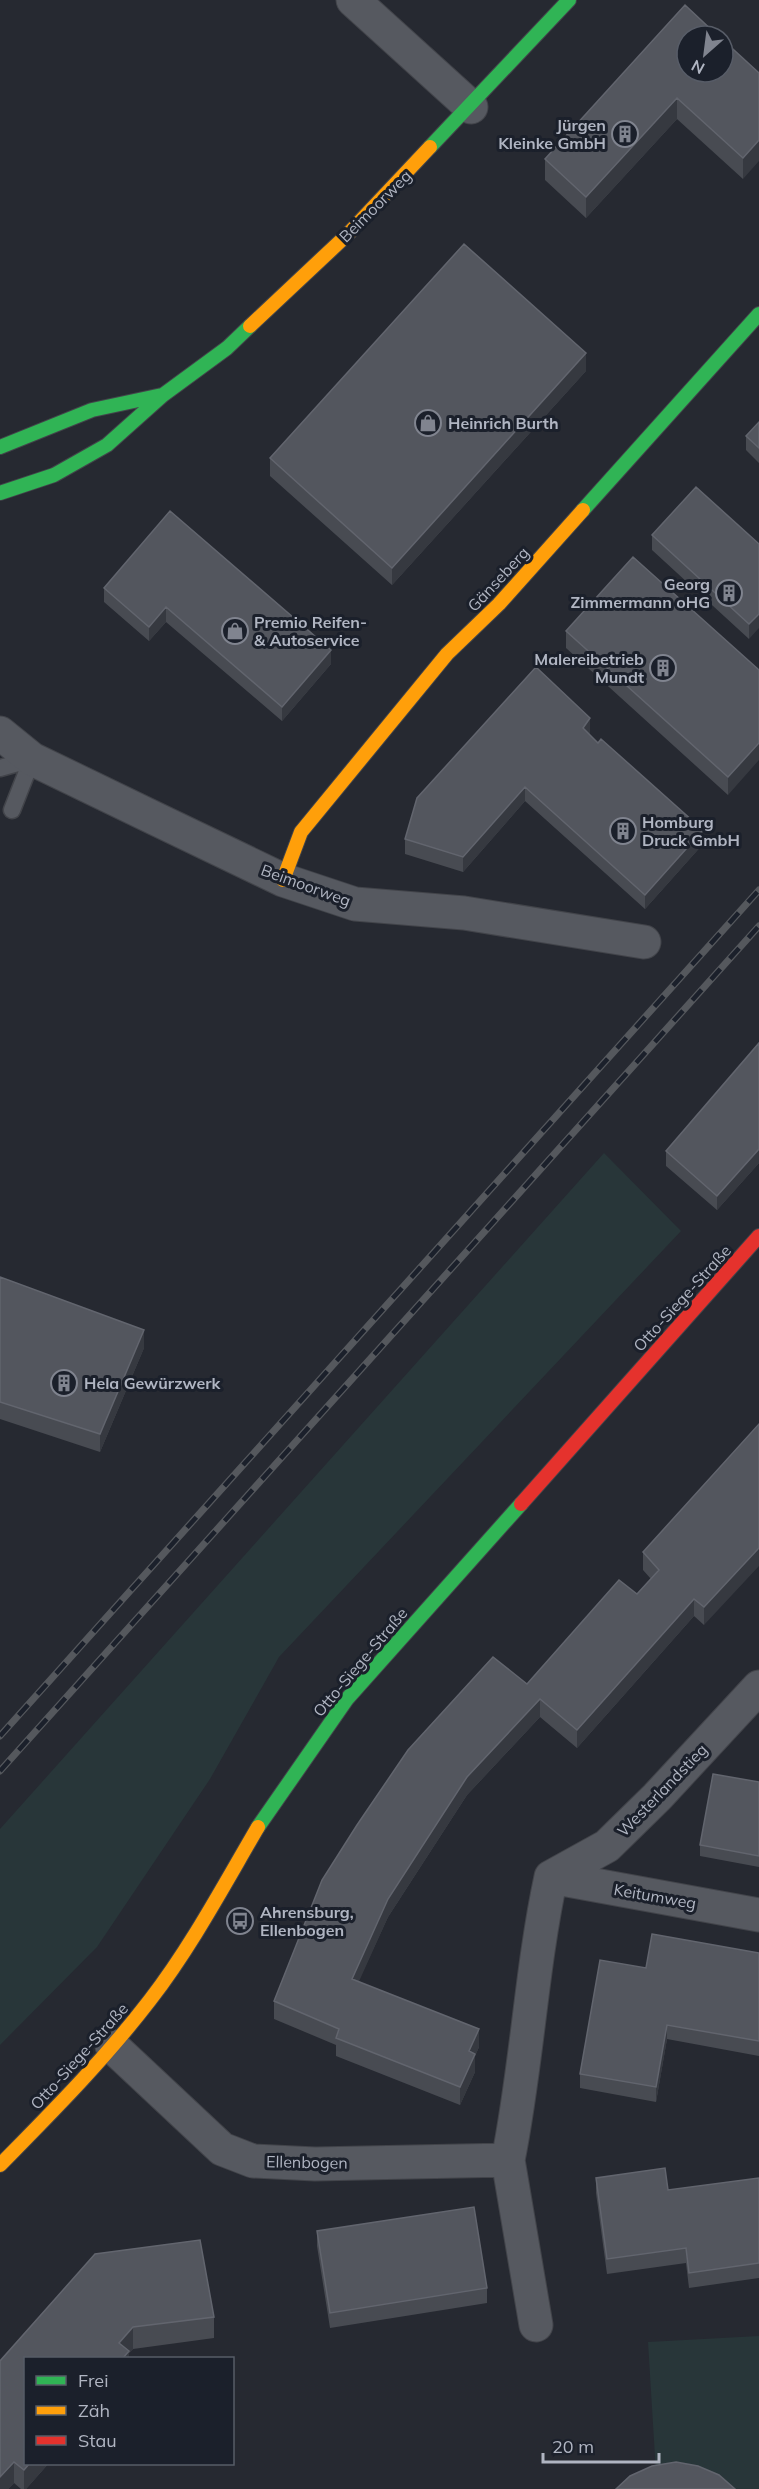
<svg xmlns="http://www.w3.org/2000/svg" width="759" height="2489" font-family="Mulish,sans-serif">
<rect width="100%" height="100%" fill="#262931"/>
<!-- green -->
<path fill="#283639" d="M 604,1153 L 681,1231 L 279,1657 L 210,1779 L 97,1947 L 0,2045 L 0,1829 Z
M 759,2336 L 759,2489 L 728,2489 L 656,2473 L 648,2342 Z"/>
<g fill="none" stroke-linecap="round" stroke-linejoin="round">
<defs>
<path id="lane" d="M 0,768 L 32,759
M 12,810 L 32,759"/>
<path id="street" d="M 353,0 L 471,107
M 0,733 L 32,759 L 154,818 L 283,880 L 355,904 L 464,913 L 644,942
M 551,1877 L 607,1846 L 657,1797 L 759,1687
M 551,1877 L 759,1915
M 112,2046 L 222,2149 L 253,2161 L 315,2164 L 508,2160 C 527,2066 531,1970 551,1877
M 508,2160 L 536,2325"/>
<path id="fast" d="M 430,147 L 569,0
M 0,447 L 92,410 L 162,395
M 0,493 L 54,475 L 107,445 L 163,395 L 227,348 L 250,326
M 583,510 L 759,314
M 258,1827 L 347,1699 L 521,1504"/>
<path id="slow" d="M 250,326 L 349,233 L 430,147
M 283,880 L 301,832 L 447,654 L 499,604 L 583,510
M 0,2165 C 52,2112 104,2060 150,2000 C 191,1947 224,1885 258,1827"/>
<path id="jam" d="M 521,1504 L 759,1236"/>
</defs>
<!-- lane casing -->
<use href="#lane" stroke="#42444a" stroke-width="19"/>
<!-- street casing -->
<use href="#street" stroke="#42444a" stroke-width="35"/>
<!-- fast casing -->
<use href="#fast" stroke="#42444a" stroke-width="16"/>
<!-- slow casing -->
<use href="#slow" stroke="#42444a" stroke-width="16"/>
<!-- jam casing -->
<use href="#jam" stroke="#42444a" stroke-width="16"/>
<!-- lane -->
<use href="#lane" stroke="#565960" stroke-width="16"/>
<!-- street -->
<use href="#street" stroke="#565960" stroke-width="33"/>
<!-- fast -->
<use href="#fast" stroke="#30b455" stroke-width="14"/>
<!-- slow -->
<use href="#slow" stroke="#ff9f0a" stroke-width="14"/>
<!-- jam -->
<use href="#jam" stroke="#e5322d" stroke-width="14"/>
<defs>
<path id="rail" d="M 0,1736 L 759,890
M 0,1771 L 759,926"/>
</defs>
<!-- rail casing -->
<use href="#rail" stroke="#55585d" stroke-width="7"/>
<!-- rail -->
<use href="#rail" stroke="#1b202b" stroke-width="4.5" stroke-dasharray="14" stroke-linecap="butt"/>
</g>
<!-- wall -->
<path fill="#484b52" d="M 685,5 L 759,73 L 743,179 L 677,119 L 586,218 L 545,180 L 545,159 Z
M 586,371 L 392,585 L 270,476 L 270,458 Z
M 759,422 L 759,463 L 746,450 L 746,436 Z
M 170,511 L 331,664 L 282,721 L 166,622 L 149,641 L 104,602 L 104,588 Z
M 652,535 L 759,544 L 749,639 L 652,550 Z
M 566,631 L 759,670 L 728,795 L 566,648 Z
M 590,733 L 589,734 L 703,844 L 645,909 L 525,801 L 463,872 L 405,854 L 405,839 Z
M 759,1043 L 759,1163 L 717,1210 L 666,1166 L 666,1151 Z
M 0,1277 L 144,1348 L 100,1452 L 0,1419 Z
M 759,1424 L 704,1625 L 694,1616 L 577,1748 L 540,1717 L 467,1795 L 388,1917 L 358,1982 L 479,2047 L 475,2056 L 475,2072 L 460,2105 L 336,2056 L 336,2045 L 274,2019 L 274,2001 L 527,1684 L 637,1594 L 651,1579 L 643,1570 L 643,1552 Z
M 759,1782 L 759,1867 L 700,1856 L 700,1845 Z
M 759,1953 L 759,2056 L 667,2039 L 656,2102 L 580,2088 L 580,2074 L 646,1968 Z
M 596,2178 L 668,2190 L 759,2178 L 759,2278 L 689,2288 L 686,2263 L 607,2274 L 596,2193 Z
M 317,2231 L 487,2288 L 487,2303 L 330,2328 L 317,2246 Z
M 200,2240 L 214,2317 L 214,2338 L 133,2349 L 129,2353 L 129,2358 L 26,2358 L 26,2463 L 49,2463 L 26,2489 L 21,2489 L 14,2483 L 8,2489 L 0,2489 L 0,2361 L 95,2254 Z"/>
<!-- shaded-wall -->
<path fill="#363940" d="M 677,98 L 677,119 L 586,218 L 586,197 Z
M 759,140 L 759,161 L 743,179 L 743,158 Z
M 586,353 L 586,371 L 392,585 L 392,568 Z
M 166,607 L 166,622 L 149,641 L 149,627 Z
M 759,614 L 759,628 L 749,639 L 749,624 Z
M 331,650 L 331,664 L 282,721 L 282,707 Z
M 590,718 L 590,733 L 583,743 L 583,728 Z
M 759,743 L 759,760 L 728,795 L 728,777 Z
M 525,787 L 525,801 L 463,872 L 463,857 Z
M 703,830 L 703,844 L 645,909 L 645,895 Z
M 759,1149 L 759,1163 L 717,1210 L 717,1196 Z
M 144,1330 L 144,1348 L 100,1452 L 100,1434 Z
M 759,1548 L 759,1566 L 704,1625 L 704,1607 Z
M 694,1599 L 694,1616 L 577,1748 L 577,1730 Z
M 540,1699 L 540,1717 L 467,1795 L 388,1917 L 352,1997 L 352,1979 L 388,1899 L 467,1777 Z
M 667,2025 L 667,2039 L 656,2102 L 656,2087 Z
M 479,2029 L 479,2047 L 475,2056 L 475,2072 L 460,2105 L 460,2087 L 469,2051 Z
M 133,2327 L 133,2349 L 129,2353 L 129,2358 L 119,2358 L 119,2343 Z
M 14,2462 L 14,2483 L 8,2489 L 0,2489 L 0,2477 Z
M 30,2463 L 49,2463 L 26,2489 L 24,2489 L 24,2470 Z"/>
<!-- building -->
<path fill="#53565e" stroke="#62656e" stroke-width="1.5" d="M 685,5 L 718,36 L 687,36 L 687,72 L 723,72 L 723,40 L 759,73 L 759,140 L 743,158 L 677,98 L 586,197 L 545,159 Z
M 464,244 L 586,353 L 392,568 L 270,458 Z
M 759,422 L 759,448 L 746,436 Z
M 696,487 L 759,544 L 759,614 L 749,624 L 652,535 Z
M 170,511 L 331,650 L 282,707 L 166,607 L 149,627 L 104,588 Z
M 633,557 L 759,670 L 759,743 L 728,777 L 566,631 Z
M 536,667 L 590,718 L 583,728 L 598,743 L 601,739 L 703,830 L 645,895 L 525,787 L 463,857 L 405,839 L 417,798 Z
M 759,1043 L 759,1149 L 717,1196 L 666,1151 Z
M 0,1277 L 144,1330 L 100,1434 L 0,1402 Z
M 759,1424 L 759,1548 L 704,1607 L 694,1599 L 577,1730 L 540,1699 L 467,1777 L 388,1899 L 352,1979 L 479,2029 L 469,2051 L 475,2054 L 460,2087 L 336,2038 L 339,2029 L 274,2001 L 322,1880 L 357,1825 L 408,1750 L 493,1657 L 527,1684 L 619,1580 L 637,1594 L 659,1570 L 643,1552 Z
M 713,1774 L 759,1782 L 759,1856 L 700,1845 Z
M 652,1934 L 759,1953 L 759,2041 L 667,2025 L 656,2087 L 580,2074 L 600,1960 L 646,1968 Z
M 665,2168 L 668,2190 L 759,2178 L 759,2263 L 689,2273 L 686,2248 L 607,2259 L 596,2178 Z
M 474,2207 L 487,2288 L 330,2313 L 317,2231 Z
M 200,2240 L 214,2317 L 133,2327 L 119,2343 L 129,2351 L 123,2358 L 26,2358 L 26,2463 L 30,2463 L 24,2470 L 14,2462 L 0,2477 L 0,2361 L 95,2254 Z
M 676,2462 L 698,2466 L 719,2475 L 735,2489 L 616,2489 L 630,2476 L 652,2466 Z"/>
<!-- icons -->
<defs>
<symbol id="building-ring" viewBox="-11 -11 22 22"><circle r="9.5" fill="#1b202b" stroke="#80848f" stroke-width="1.5"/><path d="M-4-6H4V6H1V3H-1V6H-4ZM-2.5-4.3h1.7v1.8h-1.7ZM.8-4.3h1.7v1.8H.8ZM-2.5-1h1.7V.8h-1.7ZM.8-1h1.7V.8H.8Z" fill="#80848f"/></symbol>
<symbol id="shop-ring" viewBox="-11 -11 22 22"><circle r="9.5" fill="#1b202b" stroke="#80848f" stroke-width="1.5"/><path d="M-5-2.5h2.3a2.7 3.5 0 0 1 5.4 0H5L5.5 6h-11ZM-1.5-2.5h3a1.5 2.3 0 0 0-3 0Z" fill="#80848f"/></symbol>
<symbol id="bus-ring" viewBox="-11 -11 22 22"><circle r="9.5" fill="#1b202b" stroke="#80848f" stroke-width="1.5"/><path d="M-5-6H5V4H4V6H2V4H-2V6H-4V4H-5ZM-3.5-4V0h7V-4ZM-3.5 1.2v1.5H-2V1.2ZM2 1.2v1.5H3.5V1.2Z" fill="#80848f"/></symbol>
</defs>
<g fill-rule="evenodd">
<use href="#building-ring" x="610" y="119" width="30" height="30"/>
<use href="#shop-ring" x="413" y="408" width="30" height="30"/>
<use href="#building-ring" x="714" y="578" width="30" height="30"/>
<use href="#shop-ring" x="220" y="616" width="30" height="30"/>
<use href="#building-ring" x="648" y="653" width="30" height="30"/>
<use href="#building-ring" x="608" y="816" width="30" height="30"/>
<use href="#building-ring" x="49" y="1368" width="30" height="30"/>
<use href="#bus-ring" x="225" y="1906" width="30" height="30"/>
</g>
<g text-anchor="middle" stroke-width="6" stroke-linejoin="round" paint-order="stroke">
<!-- poi labels -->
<g font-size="16" font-weight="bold" fill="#b0b5c2" stroke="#1b202b" text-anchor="start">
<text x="606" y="131" text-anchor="end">Jürgen<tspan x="606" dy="18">Kleinke GmbH</tspan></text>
<text x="448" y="429">Heinrich Burth</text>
<text x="710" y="590" text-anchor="end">Georg<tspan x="710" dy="18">Zimmermann oHG</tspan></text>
<text x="254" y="628">Premio Reifen-<tspan x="254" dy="18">&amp; Autoservice</tspan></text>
<text x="644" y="665" text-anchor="end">Malereibetrieb<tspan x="644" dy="18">Mundt</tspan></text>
<text x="642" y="828">Homburg<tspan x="642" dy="18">Druck GmbH</tspan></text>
<text x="84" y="1389">Hela Gewürzwerk</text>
<text x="260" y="1918">Ahrensburg,<tspan x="260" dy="18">Ellenbogen</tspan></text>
</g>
<!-- street labels -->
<g font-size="16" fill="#b0b5c2" stroke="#1b202b">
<text transform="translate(375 206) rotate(-45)" y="6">Beimoorweg</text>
<text transform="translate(498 579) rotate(-47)" y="6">Gänseberg</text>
<text transform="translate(306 885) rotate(20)" y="6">Beimoorweg</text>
<text transform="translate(682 1298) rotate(-48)" y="6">Otto-Siege-Straße</text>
<text transform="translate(360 1662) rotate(-50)" y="6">Otto-Siege-Straße</text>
<text transform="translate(662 1790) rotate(-46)" y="6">Westerlandstieg</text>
<text transform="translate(655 1896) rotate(10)" y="6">Keitumweg</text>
<text transform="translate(79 2056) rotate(-48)" y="6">Otto-Siege-Straße</text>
<text transform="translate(307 2162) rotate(1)" y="6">Ellenbogen</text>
</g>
</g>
<!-- legend -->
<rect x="24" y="2357" width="210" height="108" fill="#1b202b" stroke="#575c67" stroke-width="1.5"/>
<rect x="36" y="2376" width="30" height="9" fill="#30b455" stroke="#575c67" stroke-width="1.5"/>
<text x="78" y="2387" font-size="18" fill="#b0b5c2">Frei</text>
<rect x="36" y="2406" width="30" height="9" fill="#ff9f0a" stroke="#575c67" stroke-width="1.5"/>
<text x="78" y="2417" font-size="18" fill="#b0b5c2">Zäh</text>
<rect x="36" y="2436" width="30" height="9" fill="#e5322d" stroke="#575c67" stroke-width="1.5"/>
<text x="78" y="2447" font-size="18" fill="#b0b5c2">Stau</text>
<!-- north arrow -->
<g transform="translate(705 54) rotate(208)"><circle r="28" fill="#1b202b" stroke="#575c67" stroke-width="1.5"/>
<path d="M0-4.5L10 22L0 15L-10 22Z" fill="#80848f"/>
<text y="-9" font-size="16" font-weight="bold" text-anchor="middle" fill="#b0b5c2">N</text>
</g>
<!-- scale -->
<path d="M543 2453v9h116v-9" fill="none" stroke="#b0b5c2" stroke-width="3"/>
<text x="552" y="2453" font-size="18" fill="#b0b5c2" stroke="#1b202b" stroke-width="4.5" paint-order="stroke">20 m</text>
</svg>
